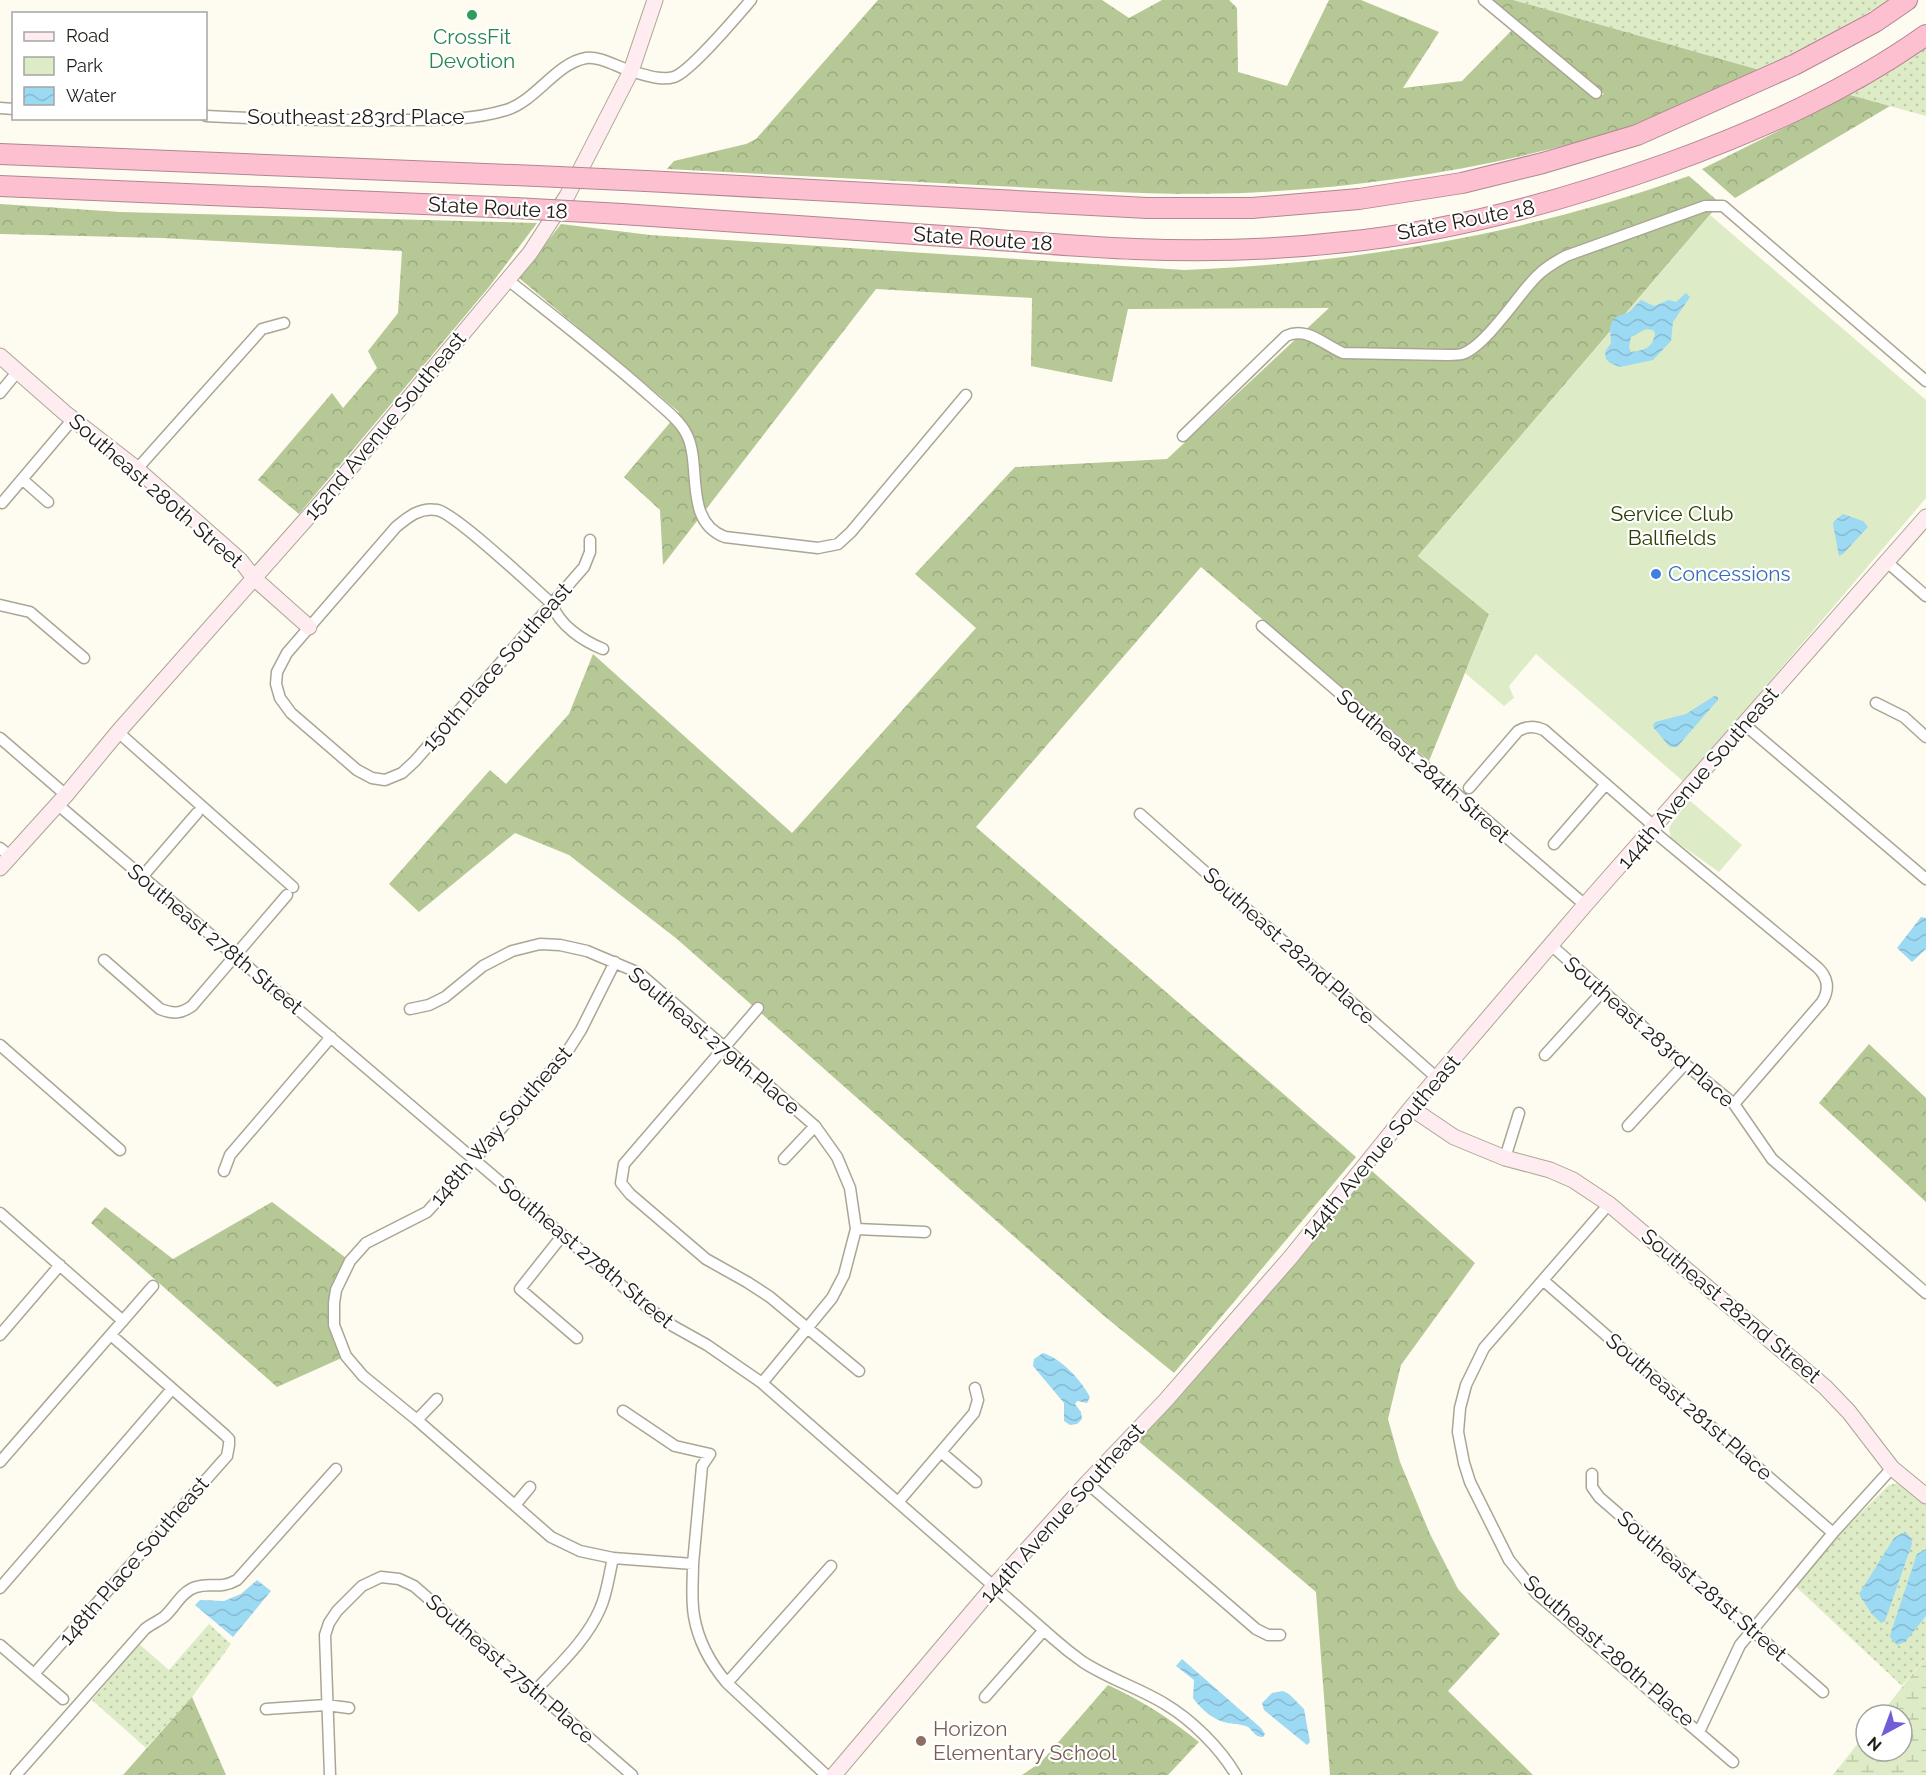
<svg xmlns="http://www.w3.org/2000/svg" width="1926" height="1775" font-family="Raleway,sans-serif">
<defs>
<pattern id="grass-dots" width="8" height="8" patternUnits="userSpaceOnUse" patternTransform="scale(1.5)"><rect width="8" height="8" fill="#ddecc6"/><path d="M2 2h.1M6 6h.1" fill="none" stroke="#bdcaa9" stroke-width="1.8" stroke-linecap="round"/></pattern>
<pattern id="forest-crowns" width="20" height="18" patternUnits="userSpaceOnUse" patternTransform="scale(1.5)"><rect width="20" height="18" fill="#b5c895"/><path d="M2 6a3 3 0 1 1 6 0M12 15a3 3 0 1 1 6 0" fill="none" stroke="#9bab80"/></pattern>
<pattern id="wetland-marsh" width="20" height="14" patternUnits="userSpaceOnUse" patternTransform="scale(1.5)"><rect width="20" height="14" fill="#ddecc6"/><path d="M1 5h8M5 5V1M11 12h8M15 12V8" fill="none" stroke="#bdcaa9"/></pattern>
<pattern id="water-waves" width="16" height="10" patternUnits="userSpaceOnUse" patternTransform="scale(1.5)"><rect width="16" height="10" fill="#9cd9f3"/><path d="M0 5q4-4 8 0t8 0" fill="none" stroke="#86bad0"/></pattern>
</defs>
<rect width="100%" height="100%" fill="#fefbf0"/>
<!-- grass -->
<path fill="url(#grass-dots)" d="M 1513,0 L 1891,0 L 1763,71 Z
M 1926,47 L 1926,116 L 1850,95 Z
M 1899,1483 L 1926,1504 L 1926,1657 L 1902,1686 L 1791,1582 L 1889,1485 Z
M 209,1624 L 231,1644 L 192,1697 L 146,1748 L 92,1700 L 139,1644 L 169,1670 Z"/>
<!-- forest -->
<path fill="url(#forest-crowns)" d="M 878,0 L 1102,0 L 1129,18 L 1162,0 L 1229,0 L 1237,8 L 1238,72 L 1287,86 L 1329,0 L 1361,0 L 1439,32 L 1403,88 L 1462,81 L 1512,30 L 1594,99 L 1604,94 L 1490,0 L 1513,0 L 1763,71 C 1719,90 1675,112 1629,127 C 1504,166 1374,187 1243,193 C 1161,196 1079,190 997,186 C 887,180 777,175 667,169 L 674,161 L 746,144 L 756,139 Z
M 1850,95 L 1890,106 L 1735,198 L 1702,169 Z
M 1689,176 L 1720,203 L 1418,556 L 1489,614 L 1429,761 L 1201,567 L 976,827 L 1356,1157 L 1174,1373 L 1103,1315 L 677,939 L 569,855 L 515,833 L 419,912 L 389,884 L 490,770 L 506,784 L 569,714 L 593,654 L 792,833 L 976,628 L 915,574 L 1015,467 L 1167,459 L 1329,308 L 1128,309 L 1112,382 L 1031,366 L 1032,298 L 876,289 L 663,565 L 660,510 L 624,477 L 679,412 L 519,278 L 561,224 L 650,235 L 1184,270 C 1357,263 1526,234 1689,176 Z
M 0,204 L 120,212 L 537,223 L 489,287 L 299,514 L 258,480 L 332,393 L 343,408 L 377,368 L 368,351 L 398,313 L 402,251 L 162,238 L 0,234 Z
M 1869,1044 L 1926,1098 L 1926,1202 L 1819,1103 Z
M 1372,1171 L 1475,1263 L 1401,1365 L 1388,1419 L 1400,1462 L 1430,1534 L 1458,1589 L 1500,1634 L 1448,1691 L 1533,1775 L 1330,1775 L 1316,1592 L 1138,1441 Z
M 272,1202 L 350,1261 L 334,1303 L 346,1356 L 277,1387 L 91,1223 L 105,1207 L 173,1259 Z
M 1108,1685 C 1144,1702 1168,1717 1199,1742 L 1168,1775 L 1022,1775 L 1041,1762 Z
M 192,1697 L 226,1775 L 123,1775 Z"/>
<!-- wetland -->
<path fill="url(#wetland-marsh)" d="M 1926,1657 L 1926,1775 L 1833,1775 L 1866,1733 L 1866,1751 L 1902,1751 L 1902,1715 L 1880,1715 Z"/>
<!-- park -->
<path fill="#ddecc6" d="M 1710,215 L 1926,400 L 1926,498 L 1684,782 L 1536,654 L 1509,686 L 1514,698 L 1504,706 L 1465,673 L 1489,614 L 1418,556 Z
M 1689,800 L 1742,845 L 1719,872 L 1671,838 L 1669,829 L 1670,826 Z"/>
<!-- water -->
<path fill="url(#water-waves)" fill-rule="evenodd" d="M 1686,293 L 1690,297 L 1673,322 L 1671,341 L 1653,360 L 1620,367 L 1610,363 L 1606,359 L 1605,352 L 1611,343 L 1610,327 L 1613,319 L 1618,316 L 1629,312 L 1641,300 L 1654,306 L 1669,300 L 1676,302 ZM 1646,329 L 1653,330 L 1655,333 C 1653,348 1645,350 1631,352 L 1629,348 L 1631,337 Z
M 1843,514 L 1863,521 L 1868,527 L 1843,554 L 1839,556 L 1833,524 L 1834,521 Z
M 1714,696 L 1718,697 L 1718,700 L 1677,747 L 1671,747 L 1668,745 L 1654,728 L 1653,725 L 1655,722 L 1686,714 Z
M 1921,917 L 1926,918 L 1926,949 L 1912,962 L 1897,948 Z
M 1043,1353 C 1062,1359 1081,1380 1090,1397 L 1087,1403 L 1077,1401 L 1075,1404 L 1081,1412 L 1082,1419 L 1077,1424 L 1070,1425 L 1064,1421 L 1064,1403 L 1033,1366 L 1034,1359 Z
M 1902,1533 L 1907,1534 L 1911,1538 L 1912,1544 L 1885,1621 L 1881,1623 L 1871,1613 L 1859,1594 L 1894,1538 Z
M 1926,1549 L 1926,1616 L 1905,1642 L 1897,1645 L 1890,1637 L 1891,1632 L 1917,1554 Z
M 257,1580 L 271,1591 L 233,1637 L 195,1605 L 200,1600 L 224,1601 L 241,1594 Z
M 1182,1659 L 1261,1728 L 1265,1734 L 1263,1737 C 1255,1737 1254,1732 1248,1727 C 1242,1724 1234,1724 1228,1723 C 1214,1721 1201,1709 1193,1698 L 1194,1680 L 1176,1666 Z
M 1283,1691 L 1289,1694 L 1304,1709 L 1310,1742 L 1307,1745 L 1264,1710 L 1262,1703 L 1272,1693 Z"/>
<g fill="none" stroke-linecap="round" stroke-linejoin="round">
<defs>
<path id="street" d="M 1484,0 L 1596,93
M 0,108 L 14,109
M 206,116 C 268,119 330,121 393,120 C 430,120 470,121 506,110 C 536,101 556,63 586,58 C 601,56 619,68 634,72 C 646,75 661,81 674,77 C 691,71 737,16 751,0
M 508,280 C 556,318 604,355 650,396 C 662,407 680,420 687,435 C 702,466 683,521 725,537 L 818,548 L 838,544 L 851,532 L 966,395
M 0,393 L 18,371
M 1183,436 L 1286,336 C 1307,326 1324,345 1343,353 L 1448,355 C 1453,355 1458,355 1462,354 C 1485,347 1518,295 1536,277 C 1544,268 1555,262 1566,256 L 1705,206 L 1723,206 L 1926,381
M 137,469 L 262,329 L 284,323
M 22,479 L 48,502
M 2,503 L 73,419
M 590,540 L 590,552 L 584,567 L 415,761 L 402,773 L 385,780 L 372,778 L 357,770 L 291,713 L 280,698 L 276,684 L 277,672 L 287,653 L 396,527 C 408,517 420,507 437,510 C 455,513 533,587 552,604 C 559,625 583,641 603,649
M 1887,562 L 1926,596
M 0,605 L 30,612 L 84,658
M 1262,626 L 1585,905
M 1876,703 L 1904,717 L 1926,737
M 1745,725 L 1926,879
M 118,732 L 293,887
M 0,738 L 66,795
M 1469,788 L 1518,731 C 1527,726 1534,726 1544,730 L 1655,827
M 57,804 L 647,1307 L 673,1326 L 707,1345 L 762,1383 L 1054,1639 C 1063,1647 1073,1655 1083,1662 C 1109,1679 1139,1688 1165,1704 C 1192,1720 1220,1748 1236,1775
M 1140,814 L 1437,1078
M 1652,830 L 1817,967 C 1828,977 1830,989 1822,1002 L 1734,1104
M 1554,844 L 1606,784
M 0,848 L 10,856
M 142,877 L 197,813
M 1552,946 L 1685,1064 L 1734,1104 L 1772,1159 L 1926,1293
M 104,960 L 160,1009 C 173,1014 181,1014 192,1006 L 287,895
M 615,962 L 581,1030 L 567,1052 L 474,1160 L 427,1212 L 366,1243 L 350,1261 L 336,1290 L 334,1303 L 334,1325 L 346,1356 L 363,1376 L 417,1420 L 551,1537 L 580,1551 L 613,1558 L 693,1564 C 693,1580 691,1599 694,1616 C 698,1640 711,1664 727,1683 L 826,1775
M 758,1008 L 624,1164 L 621,1183 L 630,1194 L 706,1259 L 747,1282 L 770,1297 L 859,1371
M 410,1009 L 429,1005 L 445,997 L 483,966 L 512,951 L 540,944 L 560,945 L 587,951 L 639,973 L 815,1126 L 837,1157 L 850,1188 L 856,1229 L 844,1275 L 832,1298 L 762,1383
M 0,1045 L 120,1150
M 1545,1055 L 1603,991
M 1628,1126 L 1685,1064
M 1505,1158 L 1519,1113
M 784,1159 L 815,1126
M 224,1171 L 230,1155 L 331,1037
M 1609,1204 L 1484,1348 L 1466,1385 L 1460,1408 L 1458,1432 L 1464,1463 L 1470,1482 L 1509,1560 L 1536,1593 L 1733,1762
M 0,1213 L 123,1321
M 856,1229 L 925,1232
M 562,1236 L 520,1289 L 577,1338
M 1544,1281 L 1833,1533
M 0,1335 L 60,1265
M 623,1411 L 675,1446 L 710,1454 L 702,1466 L 693,1564
M 417,1420 L 437,1399
M 941,1452 L 976,1482
M 0,1462 L 153,1286
M 1592,1474 L 1592,1487 L 1599,1497 L 1823,1692
M 1087,1483 L 1256,1629 L 1268,1635 L 1280,1635
M 899,1501 L 974,1413 L 978,1400 L 975,1388
M 515,1505 L 530,1487
M 0,1588 L 172,1389
M 0,1645 L 63,1699
M 34,1674 L 227,1456 L 229,1445 L 229,1439 L 225,1435 L 111,1335
M 727,1683 L 831,1566
M 535,1691 C 558,1666 586,1641 600,1609 C 607,1594 609,1575 613,1558
M 985,1697 L 1044,1630
M 266,1709 L 326,1705 L 349,1708
M 1699,1732 L 1740,1645 L 1833,1533 L 1892,1468
M 16,1775 L 145,1629 C 151,1624 159,1621 165,1616 C 175,1607 182,1591 196,1587 C 212,1582 219,1590 237,1580 L 336,1469
M 330,1775 L 325,1635 L 329,1623 L 337,1611 L 362,1586 L 381,1577 L 399,1579 L 414,1586 L 632,1775"/>
<path id="secondary" d="M 0,356 L 65,413 L 137,469 L 240,560 L 254,578 L 309,627
M 0,868 L 66,795 L 118,732 L 332,490 L 530,253 L 567,196 L 631,71 L 655,0
M 1411,1108 L 1454,1137 L 1505,1158 L 1550,1170 L 1573,1180 L 1609,1204 L 1825,1387 L 1849,1412 L 1892,1468 L 1926,1496
M 834,1775 L 994,1586 L 1087,1483 L 1166,1400 L 1290,1258 L 1411,1108 L 1585,905 L 1926,517"/>
<path id="highway" d="M 0,154 L 537,176
M 646,181 L 1147,208 L 1252,208 L 1359,199 L 1462,183 L 1543,163 L 1637,135 L 1794,65 L 1875,22 L 1907,0
M 0,186 L 515,208
M 622,214 C 739,222 856,230 973,238 C 1027,242 1081,247 1135,249 C 1205,252 1275,250 1345,242 C 1455,231 1562,201 1666,164 C 1757,131 1847,91 1926,35"/>
</defs>
<!-- street casing -->
<use href="#street" stroke="#aba694" stroke-width="13"/>
<!-- secondary casing -->
<use href="#secondary" stroke="#aba694" stroke-width="17"/>
<!-- highway casing -->
<use href="#highway" stroke="#af8790" stroke-width="22"/>
<!-- street -->
<use href="#street" stroke="#fff" stroke-width="10"/>
<!-- secondary -->
<use href="#secondary" stroke="#feecf1" stroke-width="15"/>
<!-- highway -->
<use href="#highway" stroke="#fcc0d1" stroke-width="20"/>
<defs>
<path id="highway-bridge" d="M 537,176 L 646,181
M 515,208 L 622,214"/>
</defs>
<!-- highway-bridge casing -->
<use href="#highway-bridge" stroke="#af8790" stroke-width="22" stroke-linecap="butt"/>
<!-- highway-bridge -->
<use href="#highway-bridge" stroke="#fcc0d1" stroke-width="20"/>
</g>
<!-- markers -->
<circle fill="#2e9e5b" stroke="#fff" stroke-width="2" cx="472" cy="15" r="6"/>
<circle fill="#3f7fe0" stroke="#fff" stroke-width="2" cx="1656" cy="574" r="6"/>
<circle fill="#8d6e63" stroke="#fff" stroke-width="2" cx="921" cy="1741" r="6"/>
<g text-anchor="middle" stroke-width="4.5" stroke-linejoin="round" paint-order="stroke">
<!-- leisure labels -->
<g font-size="21" fill="#27864d" stroke="#fff">
<text x="472" y="44">CrossFit<tspan x="472" dy="24">Devotion</tspan></text>
</g>
<!-- street labels -->
<g font-size="21" fill="#1f1d16" stroke="#fff">
<text x="356" y="124">Southeast 283rd Place</text>
<text transform="translate(498 208) rotate(3)" y="7">State Route 18</text>
<text transform="translate(1466 220) rotate(-11)" y="7">State Route 18</text>
<text transform="translate(983 239) rotate(4)" y="7">State Route 18</text>
<text transform="translate(385 426) rotate(-50)" y="7">152nd Avenue Southeast</text>
<text transform="translate(156 491) rotate(41)" y="7">Southeast 280th Street</text>
<text transform="translate(497 667) rotate(-49)" y="7">150th Place Southeast</text>
<text transform="translate(1423 766) rotate(41)" y="7">Southeast 284th Street</text>
<text transform="translate(1698 778) rotate(-49)" y="7">144th Avenue Southeast</text>
<text transform="translate(215 939) rotate(40)" y="7">Southeast 278th Street</text>
<text transform="translate(1289 946) rotate(42)" y="7">Southeast 282nd Place</text>
<text transform="translate(1649 1032) rotate(41)" y="7">Southeast 283rd Place</text>
<text transform="translate(714 1041) rotate(40)" y="7">Southeast 279th Place</text>
<text transform="translate(501 1126) rotate(-49)" y="7">148th Way Southeast</text>
<text transform="translate(1381 1147) rotate(-50)" y="7">144th Avenue Southeast</text>
<text transform="translate(586 1253) rotate(40)" y="7">Southeast 278th Street</text>
<text transform="translate(1731 1306) rotate(40)" y="7">Southeast 282nd Street</text>
<text transform="translate(1689 1407) rotate(41)" y="7">Southeast 281st Place</text>
<text transform="translate(1062 1513) rotate(-48)" y="7">144th Avenue Southeast</text>
<text transform="translate(134 1561) rotate(-49)" y="7">148th Place Southeast</text>
<text transform="translate(1702 1586) rotate(41)" y="7">Southeast 281st Street</text>
<text transform="translate(1609 1651) rotate(41)" y="7">Southeast 280th Place</text>
<text transform="translate(510 1669) rotate(41)" y="7">Southeast 275th Place</text>
</g>
<!-- park labels -->
<g font-size="21" fill="#2d3d03" stroke="#fff">
<text x="1672" y="521">Service Club<tspan x="1672" dy="24">Ballfields</tspan></text>
</g>
<!-- shop labels -->
<g font-size="21" fill="#366cbe" stroke="#fff" text-anchor="start">
<text x="1668" y="581">Concessions</text>
</g>
<!-- education labels -->
<g font-size="21" fill="#785e54" stroke="#fff" text-anchor="start">
<text x="933" y="1736">Horizon<tspan x="933" dy="24">Elementary School</tspan></text>
</g>
</g>
<!-- legend -->
<rect x="12" y="12" width="195" height="108" fill="#ffffff" stroke="#a5a5a2" stroke-width="1.5"/>
<rect x="24" y="32" width="30" height="9" fill="#feecf1" stroke="#a5a5a2" stroke-width="1.5"/>
<text x="66" y="42" font-size="18" fill="#1f1d16">Road</text>
<rect x="24" y="57" width="30" height="18" fill="#ddecc6" stroke="#a5a5a2" stroke-width="1.5"/>
<text x="66" y="72" font-size="18" fill="#1f1d16">Park</text>
<rect x="24" y="87" width="30" height="18" fill="url(#water-waves)" stroke="#a5a5a2" stroke-width="1.5"/>
<text x="66" y="102" font-size="18" fill="#1f1d16">Water</text>
<!-- north arrow -->
<g transform="translate(1884 1733) rotate(221)"><circle r="28" fill="#ffffff" stroke="#a5a5a2" stroke-width="1.5"/>
<path d="M0-4.5L10 22L0 15L-10 22Z" fill="#6f5ed8"/>
<text y="-9" font-size="16" font-weight="bold" text-anchor="middle" fill="#1f1d16">N</text>
</g>
</svg>
